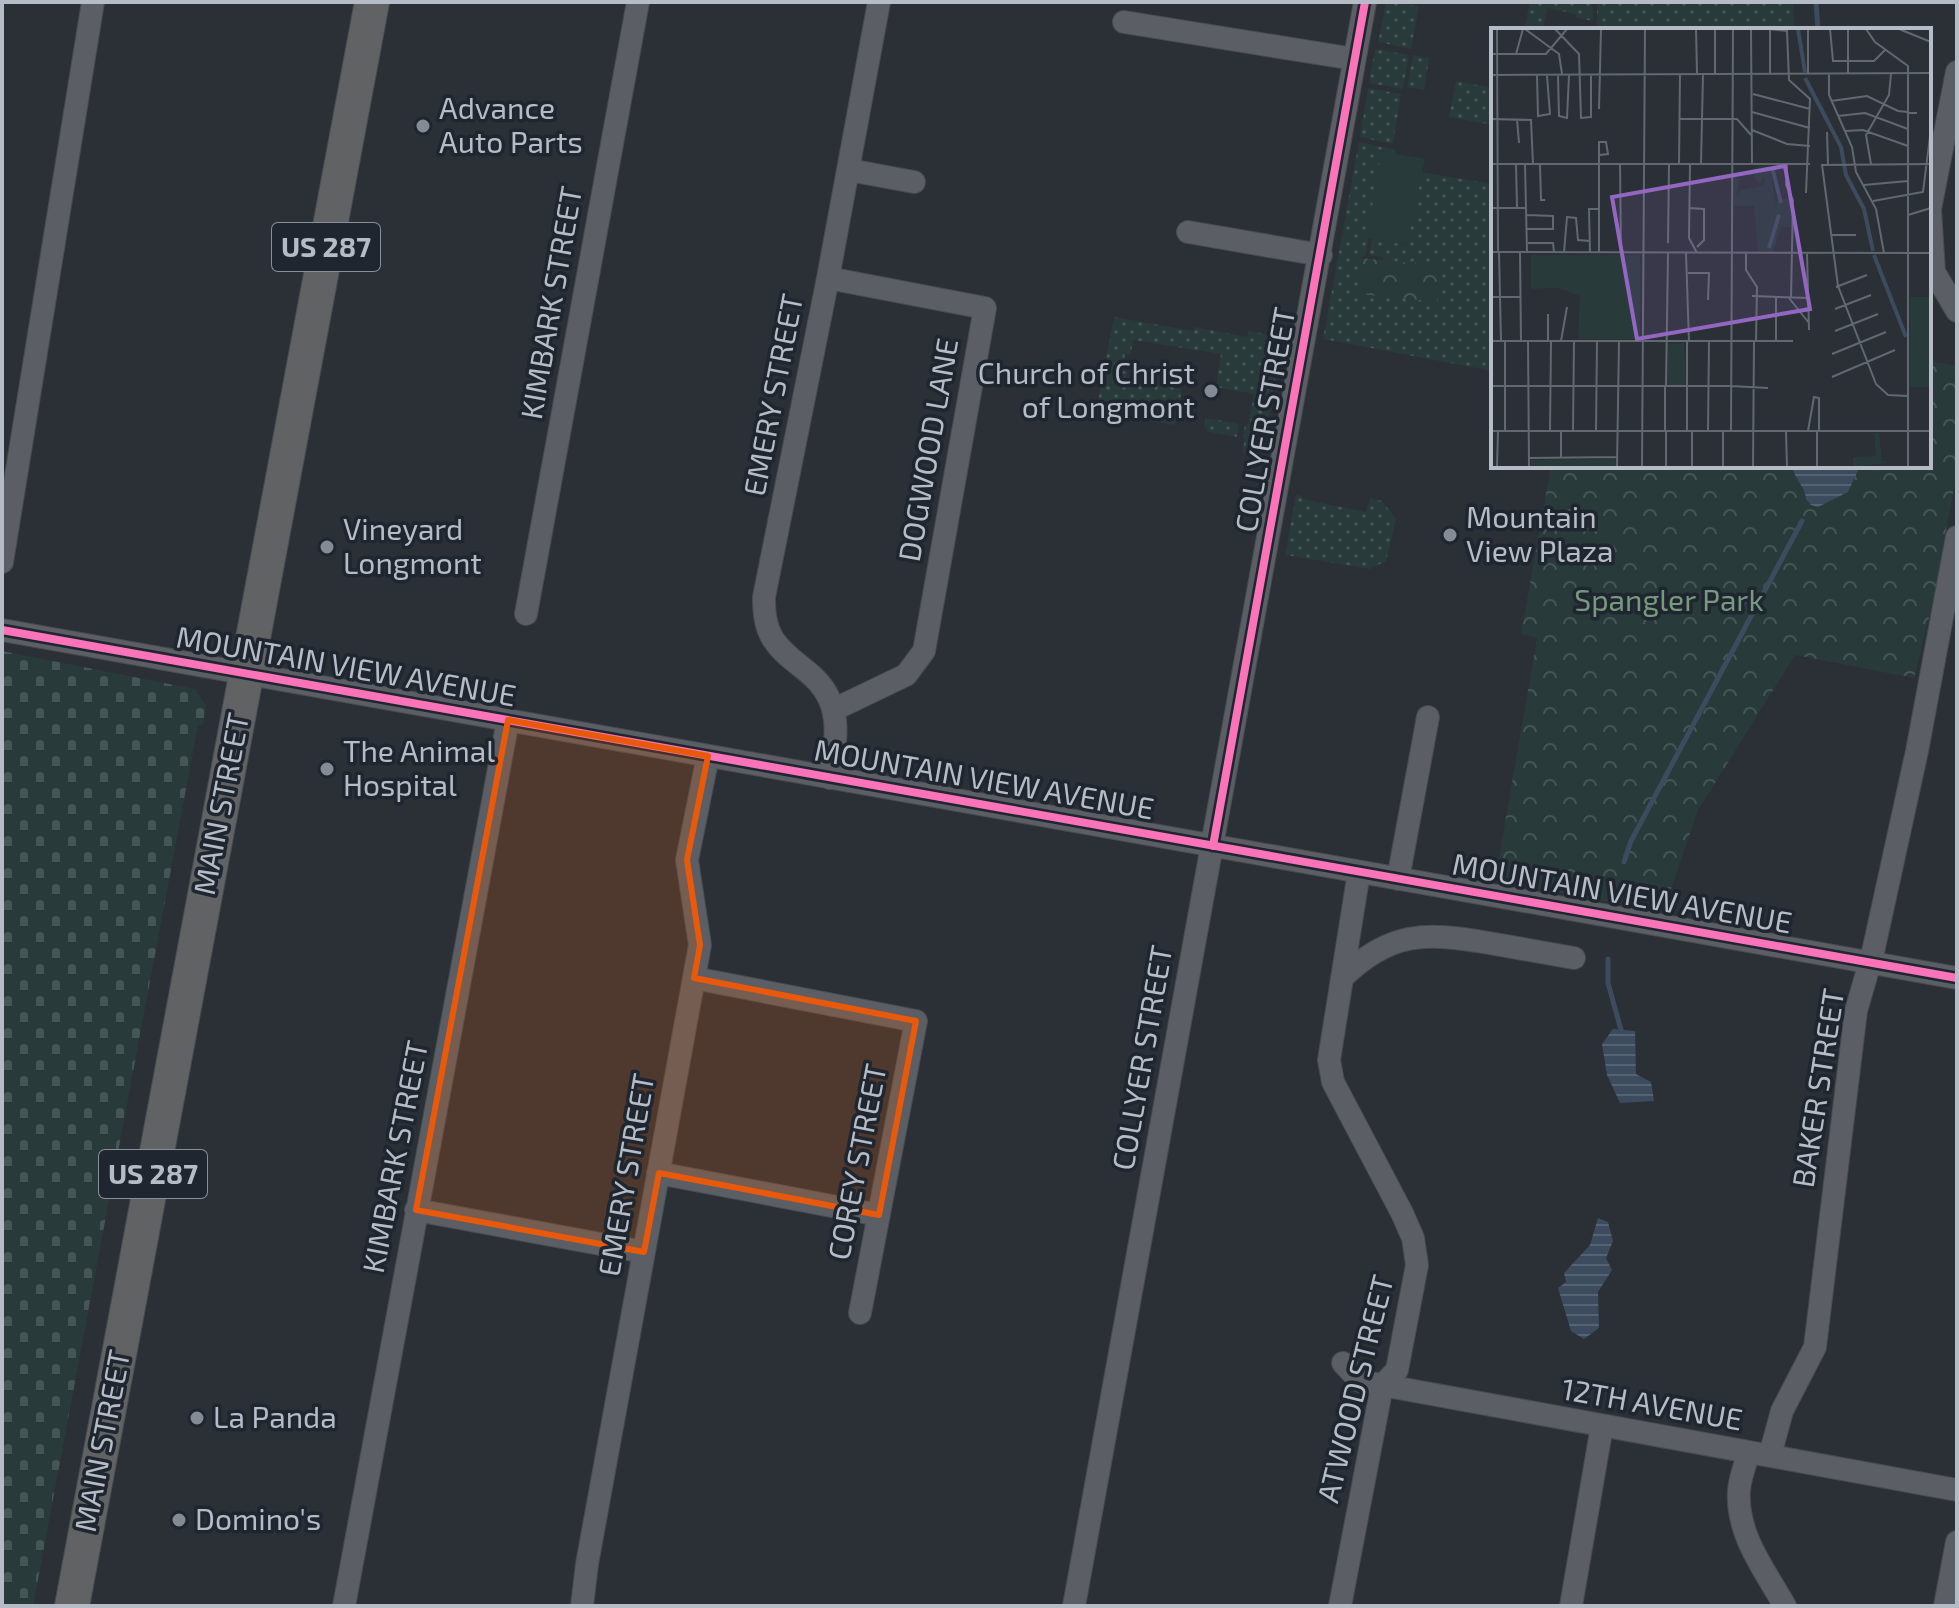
<svg xmlns="http://www.w3.org/2000/svg" width="1959" height="1608" font-family="'Exo 2',sans-serif">
<defs>
<pattern id="grass-dots" width="8" height="8" patternUnits="userSpaceOnUse" patternTransform="scale(2)"><rect width="8" height="8" fill="#293a3b"/><path d="M2 2h.1M6 6h.1" fill="none" stroke="#465556" stroke-width="1.8" stroke-linecap="round"/></pattern>
<pattern id="cemetery-stones" width="16" height="16" patternUnits="userSpaceOnUse" patternTransform="scale(2)"><rect width="16" height="16" fill="#293a3b"/><path d="M2 7V4a2 2 0 0 1 4 0v3zM10 15v-3a2 2 0 0 1 4 0v3z" fill="#465556"/></pattern>
<pattern id="park-crowns" width="20" height="18" patternUnits="userSpaceOnUse" patternTransform="scale(2)"><rect width="20" height="18" fill="#293a3b"/><path d="M2 6a3 3 0 1 1 6 0M12 15a3 3 0 1 1 6 0" fill="none" stroke="#465556"/></pattern>
<pattern id="water-rules" width="6" height="5" patternUnits="userSpaceOnUse" patternTransform="scale(2)"><rect width="6" height="5" fill="#3c4b5d"/><path d="M0 2.5h6" fill="none" stroke="#566373"/></pattern>
</defs>
<rect width="100%" height="100%" fill="#2a3036"/>
<!-- grass -->
<path fill="url(#grass-dots)" d="M 1386,2 L 1419,6 L 1411,49 L 1378,42 Z
M 1530,2 L 1592,2 L 1593,21 L 1576,18 L 1576,14 L 1547,8 L 1543,30 L 1524,30 Z
M 1597,2 L 1793,2 L 1794,30 L 1597,30 Z
M 1375,49 L 1409,55 L 1403,89 L 1369,83 Z
M 1413,55 L 1429,58 L 1424,90 L 1407,87 Z
M 1456,81 L 1493,88 L 1493,125 L 1449,117 Z
M 1368,88 L 1401,94 L 1393,144 L 1360,137 Z
M 1359,142 L 1382,147 L 1382,153 L 1366,254 L 1359,259 L 1363,278 L 1361,293 L 1442,266 L 1383,261 L 1383,257 L 1369,255 L 1372,239 L 1407,245 L 1420,172 L 1493,184 L 1493,371 L 1323,339 Z
M 1114,317 L 1193,331 L 1195,327 L 1247,337 L 1248,331 L 1283,337 L 1261,457 L 1242,454 L 1245,439 L 1243,438 L 1245,425 L 1248,425 L 1254,394 L 1216,387 L 1221,354 L 1133,340 L 1131,354 L 1125,354 L 1123,371 L 1127,372 L 1126,379 L 1182,389 L 1176,422 L 1173,425 L 1096,411 Z
M 1206,418 L 1239,424 L 1237,437 L 1208,432 L 1204,426 Z
M 1296,495 L 1302,496 L 1302,499 L 1366,512 L 1370,498 L 1382,501 L 1396,519 L 1386,561 L 1370,569 L 1285,555 Z"/>
<!-- cemetery -->
<path fill="url(#cemetery-stones)" d="M 2,651 L 195,689 L 206,706 L 203,725 L 198,725 L 33,1606 L 2,1606 Z"/>
<!-- park -->
<path fill="url(#park-crowns)" d="M 1359,258 L 1442,266 L 1437,302 L 1360,294 L 1363,278 Z
M 1929,361 L 1957,366 L 1957,472 L 1933,601 L 1914,678 L 1795,655 L 1698,810 L 1663,912 L 1495,881 L 1537,638 L 1521,634 L 1551,466 L 1929,466 Z"/>
<!-- pitch -->
<path fill="#293a3b" d="M 1382,147 L 1395,149 L 1395,154 L 1425,159 L 1407,245 L 1367,238 Z"/>
<!-- water -->
<path fill="url(#water-rules)" d="M 1792,466 L 1860,466 L 1848,492 L 1818,507 L 1811,505 L 1806,499 C 1806,488 1794,478 1792,466 Z
M 1613,1029 L 1635,1031 L 1636,1074 L 1651,1082 L 1654,1101 L 1620,1103 L 1607,1075 L 1602,1044 Z
M 1598,1218 L 1608,1222 L 1613,1241 L 1606,1258 L 1612,1270 L 1598,1292 L 1599,1328 L 1584,1339 L 1571,1331 L 1558,1288 L 1566,1282 L 1564,1273 L 1590,1245 Z"/>
<g fill="none" stroke-linecap="round" stroke-linejoin="round">
<!-- stream -->
<path stroke="#3c4b5d" stroke-width="5" d="M 1816,2 L 1818,30
M 1624,862 L 1631,841 L 1802,521
M 1608,959 L 1608,983 L 1621,1030"/>
<defs>
<path id="minor" d="M 1124,22 L 1354,59
M 1957,72 L 1930,209 L 1934,272 L 1957,311
M 849,170 L 914,182
M 1188,232 L 1321,255
M 828,278 L 985,308 L 924,651 L 906,675 L 833,710
M 2,562 L 93,2
M 526,614 L 638,2
M 2,630 L 1957,978
M 830,778 C 833,756 839,731 833,709 C 822,671 791,667 773,639 C 765,626 764,612 764,597 L 828,278 L 879,2
M 1398,879 L 1428,717
M 694,978 L 916,1021 L 860,1313
M 1342,978 C 1390,931 1425,932 1489,943 C 1517,948 1545,953 1574,958
M 658,1173 L 879,1215
M 416,1210 L 644,1252
M 1343,1363 L 1360,1381 L 1957,1490
M 1749,1453 C 1745,1465 1740,1477 1739,1490 C 1736,1534 1764,1569 1785,1606
M 1770,1455 L 1782,1411 L 1815,1347 L 1856,1011 L 1873,952 L 1917,751 L 1957,537
M 344,1606 L 508,720
M 582,1606 L 587,1564 L 700,945 L 687,860 L 708,756
M 1074,1606 L 1365,2
M 1340,1606 L 1382,1386 L 1397,1370 L 1417,1265 L 1413,1238 L 1402,1213 L 1333,1082 L 1329,1060 L 1359,872
M 1571,1606 L 1602,1426
M 1945,1606 L 1957,1542"/>
<path id="highway" d="M 72,1606 L 372,2"/>
</defs>
<!-- minor casing -->
<use href="#minor" stroke="#474b4f" stroke-width="24"/>
<!-- highway casing -->
<use href="#highway" stroke="#474c51" stroke-width="36"/>
<!-- minor -->
<use href="#minor" stroke="#5b5e64" stroke-width="22"/>
<!-- highway -->
<use href="#highway" stroke="#606264" stroke-width="34"/>
<defs>
<path id="cycleway" d="M 2,630 L 1957,978
M 1213,846 L 1365,2"/>
</defs>
<!-- cycleway casing -->
<use href="#cycleway" stroke="#1f2630" stroke-width="13"/>
<!-- cycleway -->
<use href="#cycleway" stroke="#fb73b8" stroke-width="8"/>
</g>
<!-- marked area -->
<path fill="#e8590c" fill-opacity="0.2" stroke="#e8590c" stroke-width="6" stroke-linejoin="round" d="M 508,720 L 708,756 L 687,860 L 700,945 L 694,978 L 916,1021 L 879,1215 L 659,1173 L 644,1252 L 416,1210 Z"/>
<!-- markers -->
<g fill="#858b94" stroke="#1f2630" stroke-width="3">
<circle cx="423" cy="126" r="8"/>
<circle cx="1211" cy="391" r="8"/>
<circle cx="1450" cy="535" r="8"/>
<circle cx="327" cy="547" r="8"/>
<circle cx="327" cy="769" r="8"/>
<circle cx="197" cy="1418" r="8"/>
<circle cx="179" cy="1520" r="8"/>
</g>
<g text-anchor="middle" stroke-width="7" stroke-linejoin="round" paint-order="stroke">
<!-- shield labels -->
<g fill="#1f2630" stroke="#898f99" stroke-width="2">
<rect x="272" y="223" width="108" height="48" rx="6"/>
<rect x="99" y="1150" width="108" height="48" rx="6"/>
</g>
<g font-size="28" font-weight="bold" fill="#b6bcc6">
<text x="326" y="257">US 287</text>
<text x="153" y="1184">US 287</text>
</g>
<!-- poi labels -->
<g font-size="30" fill="#b6bcc6" stroke="#1f2630" text-anchor="start">
<text x="439" y="119">Advance<tspan x="439" dy="34">Auto Parts</tspan></text>
<text x="1195" y="384" text-anchor="end">Church of Christ<tspan x="1195" dy="34">of Longmont</tspan></text>
<text x="1466" y="528">Mountain<tspan x="1466" dy="34">View Plaza</tspan></text>
<text x="343" y="540">Vineyard<tspan x="343" dy="34">Longmont</tspan></text>
<text x="343" y="762">The Animal<tspan x="343" dy="34">Hospital</tspan></text>
<text x="213" y="1428">La Panda</text>
<text x="195" y="1530">Domino's</text>
</g>
<!-- street labels -->
<g font-size="30" fill="#b6bcc6" stroke="#1f2630">
<text transform="translate(552 303) rotate(-80)" y="10">KIMBARK STREET</text>
<text transform="translate(774 395) rotate(-79)" y="10">EMERY STREET</text>
<text transform="translate(1266 420) rotate(-80)" y="10">COLLYER STREET</text>
<text transform="translate(929 450) rotate(-80)" y="10">DOGWOOD LANE</text>
<text transform="translate(346 667) rotate(10)" y="10">MOUNTAIN VIEW AVENUE</text>
<text transform="translate(984 780) rotate(10)" y="10">MOUNTAIN VIEW AVENUE</text>
<text transform="translate(222 804) rotate(-79)" y="10">MAIN STREET</text>
<text transform="translate(1622 894) rotate(10)" y="10">MOUNTAIN VIEW AVENUE</text>
<text transform="translate(1143 1058) rotate(-80)" y="10">COLLYER STREET</text>
<text transform="translate(1819 1088) rotate(-81)" y="10">BAKER STREET</text>
<text transform="translate(396 1157) rotate(-79)" y="10">KIMBARK STREET</text>
<text transform="translate(858 1162) rotate(-79)" y="10">COREY STREET</text>
<text transform="translate(627 1175) rotate(-80)" y="10">EMERY STREET</text>
<text transform="translate(1356 1389) rotate(-76)" y="10">ATWOOD STREET</text>
<text transform="translate(1652 1405) rotate(10)" y="10">12TH AVENUE</text>
<text transform="translate(103 1441) rotate(-79)" y="10">MAIN STREET</text>
</g>
<!-- park labels -->
<g font-size="30" fill="#77997e" stroke="#1f2630">
<text x="1669" y="611">Spangler Park</text>
</g>
</g>
<!-- overview -->
<g transform="translate(1491 28)">
<rect width="440" height="440" fill="#2a3036"/>
<path d="M 265,138 L 279,138 L 285,178 L 243,178 L 243,147 L 248,152 L 246,169 L 249,162 L 273,158 L 274,148 L 267,156 L 262,146 L 256,148 Z" fill="#293a3b"/>
<path d="M 40,227 L 149,227 L 149,311 L 87,311 L 89,268 L 68,260 L 40,261 Z" fill="#293a3b"/>
<path d="M 286,171 L 301,171 L 301,199 L 290,199 L 282,224 L 267,223 L 263,178 L 285,178 ZM 419,269 L 440,269 L 440,359 L 419,359 ZM 193,315 L 195,357 L 176,357 L 177,316 ZM 383,405 L 388,405 L 391,433 L 397,435 L 362,439 L 362,429 L 385,428 ZM 124,431 L 125,439 L 40,439 L 40,432 Z" fill="#293a3b"/>
<path fill="none" stroke="#3c4b5d" stroke-width="4" d="M 307,1 L 314,44M 314,50 L 350,119 L 355,147 L 373,181 L 382,223M 281,139 L 290,175M 278,220 L 288,187M 383,227 L 415,309"/>
<path fill="none" stroke="#626870" stroke-width="2" d="M 6,1 L 7,224M 34,1 L 68,26 L 71,46M 64,1 L 88,26 L 90,90 L 100,89 L 100,47M 205,1 L 206,45M 224,1 L 224,45M 260,1 L 261,136M 279,1 L 296,3 L 298,52 L 319,71 L 315,165M 279,1 L 279,45M 339,1 L 342,33 L 383,33 L 394,22M 357,1 L 357,46M 375,1 L 384,14 L 417,38 L 417,403M 408,1 L 440,14M 0,26 L 55,26 L 76,1M 25,26 L 32,1M 317,45 L 317,1M 338,46 L 338,67 L 361,119 L 365,144 L 385,181 L 393,225M 0,47 L 440,45M 46,47 L 47,88 L 59,86 L 56,48M 67,48 L 68,88 L 76,90 L 78,47M 262,66 L 319,81M 340,73 L 376,68 L 407,83 L 426,85M 108,81 L 110,1M 261,84 L 319,100M 347,88 L 374,85 L 417,101M 0,91 L 40,92 L 42,136M 26,91 L 28,115M 189,91 L 246,91 L 260,107M 261,102 L 296,116 L 319,118M 354,103 L 372,102 L 417,118M 336,104 L 337,136M 108,127 L 117,126 L 115,114 L 108,114 L 108,224M 0,136 L 319,136M 25,136 L 26,180M 34,136 L 36,224M 49,136 L 50,172 L 54,172M 129,136 L 130,225M 188,136 L 189,46M 199,136 L 198,210 L 206,225M 210,136 L 212,46M 296,136 L 295,157 L 302,172 L 300,270M 380,136 L 375,107 L 398,67 L 400,46M 373,157 L 417,153M 382,173 L 432,164 L 440,100M 0,180 L 36,180M 198,180 L 213,181 L 213,212 L 206,219M 36,187 L 62,188 L 62,201 L 36,201M 417,187 L 440,180M 340,207 L 365,207M 37,215 L 62,215 L 63,224M 177,215 L 178,136M 0,224 L 440,225M 8,224 L 10,313M 29,224 L 30,313M 73,224 L 76,189 L 85,190 L 87,212 L 99,213M 99,224 L 98,181 L 108,181M 195,225 L 198,314M 255,225 L 255,242 L 266,259 L 265,314M 316,225 L 318,302M 197,245 L 218,245 L 217,272M 345,259 L 376,247M 261,268 L 318,270M 0,269 L 30,269M 285,270 L 285,314M 298,270 L 318,295M 344,281 L 380,267M 57,286 L 57,313M 344,303 L 387,286M 0,313 L 302,313M 37,313 L 38,439M 70,313 L 76,279M 341,326 L 395,304M 341,349 L 404,322M 0,358 L 240,358M 174,358 L 174,403M 175,358 L 177,225M 240,358 L 277,360M 417,368 L 397,367 L 385,356 L 347,258 L 331,137 L 440,136M 14,402 L 14,313M 59,402 L 60,313M 82,402 L 83,313M 105,402 L 106,313M 196,402 L 196,314M 217,402 L 218,314M 0,403 L 440,403M 175,403 L 175,439M 240,403 L 242,1M 317,403 L 323,369 L 328,370 L 328,402M 326,403 L 326,439M 417,403 L 417,439M 295,404 L 296,439M 38,430 L 126,429M 70,430 L 70,403M 6,439 L 7,403M 126,439 L 128,313M 151,439 L 154,1M 201,439 L 201,403M 232,439 L 232,403M 262,439 L 263,314"/>
<path fill="#9366c2" fill-opacity="0.15" stroke="#9366c2" stroke-width="4" d="M 294,138 L 319,281 L 146,311 L 121,169 Z"/>
<rect width="440" height="440" fill="none" stroke="#b6bcc6" stroke-width="4"/>
</g>
<!-- border -->
<rect width="1959" height="1608" fill="none" stroke="#b6bcc6" stroke-width="8"/>
</svg>
